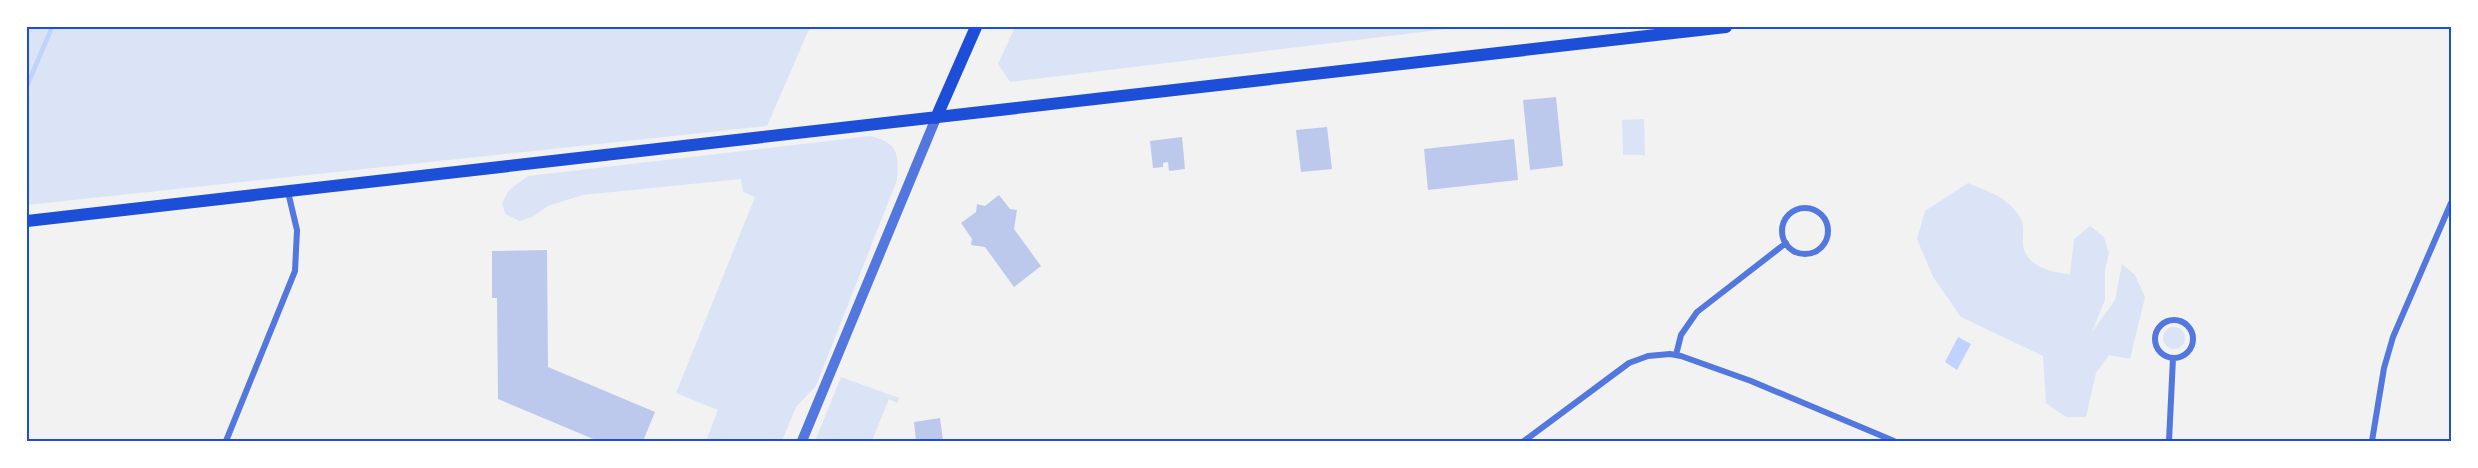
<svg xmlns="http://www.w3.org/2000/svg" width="2478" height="468" font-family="'Roboto Condensed',sans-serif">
<rect width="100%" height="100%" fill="#f2f2f2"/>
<!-- green -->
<path fill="#dbe4f7" d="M 27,27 L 810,27 L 767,126 L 27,205 Z
M 1015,27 L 1464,27 L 1010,82 L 998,64 Z
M 1644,119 L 1645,155 L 1623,155 L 1622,120 Z
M 870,136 C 898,143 899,152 897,180 L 816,386 L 796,407 L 782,441 L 706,441 L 718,410 L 676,393 L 755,197 L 743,192 L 741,179 L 583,195 L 548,206 L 534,216 L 520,221 L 505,214 L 502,203 L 509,190 L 528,176 Z
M 1968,183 C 1989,192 2010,198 2021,219 C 2026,229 2020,243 2025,252 C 2032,268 2054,273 2070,274 L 2074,239 L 2090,226 L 2104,237 L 2109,254 L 2105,269 L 2105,300 L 2092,332 L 2115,300 L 2122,264 L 2135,275 L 2145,297 L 2130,359 L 2109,355 L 2096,373 L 2086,417 L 2066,417 L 2046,403 L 2043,356 L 1961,317 L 1933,277 L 1917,239 L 1925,211 Z
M2163 338a11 11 0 1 1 22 0a11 11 0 1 1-22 0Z
M 841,377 L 899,398 L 897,403 L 889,399 L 872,441 L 815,441 Z"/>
<!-- water -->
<path fill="#bfd3fe" d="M 1958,337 L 1971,344 L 1957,370 L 1945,362 Z"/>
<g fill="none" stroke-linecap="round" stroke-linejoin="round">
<!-- stream -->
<path stroke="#bfd3fe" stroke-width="4.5" d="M 27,86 L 52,27"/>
</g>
<!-- building -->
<path fill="#bdc9ec" d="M 1556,97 L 1563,166 L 1530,170 L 1523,100 Z
M 1327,127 L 1332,169 L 1301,172 L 1296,130 Z
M 1182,137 L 1185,169 L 1169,171 L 1168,162 L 1163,163 L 1163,167 L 1153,168 L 1150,141 Z
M 1514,139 L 1518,180 L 1428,190 L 1424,149 Z
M 999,195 L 1010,209 L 1017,210 L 1014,229 L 1041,266 L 1014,287 L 985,247 L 971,245 L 972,239 L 961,223 L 976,212 L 977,204 L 985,206 Z
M 547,250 L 548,367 L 655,412 L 643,441 L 598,441 L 498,399 L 497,298 L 492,298 L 492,251 Z
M 940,418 L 943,441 L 916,441 L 914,422 Z"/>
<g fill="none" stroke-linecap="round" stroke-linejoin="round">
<!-- minor -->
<path stroke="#5277de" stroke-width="6" d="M1782 231a23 23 0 1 1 46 0a23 23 0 1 1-46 0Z
M2155 339a19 19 0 1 1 38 0a19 19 0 1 1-38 0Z
M 1676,355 L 1681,335 L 1697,312 L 1786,243
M 226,441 L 295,271 L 297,230 L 288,192
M 1524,441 L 1629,363 L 1648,356 L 1670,354 L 1681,356 L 1751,381 L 1894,441
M 2169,441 L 2173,358
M 2372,441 L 2384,368 L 2393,337 L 2451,203"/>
<!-- tertiary -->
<path stroke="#5277de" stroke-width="10" d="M 802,441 L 936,118"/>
<!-- secondary -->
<path stroke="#1d4ed8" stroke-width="12" d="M 936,118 L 976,27
M 27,221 L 1726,27"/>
</g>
<!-- border -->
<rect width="2478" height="468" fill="none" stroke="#ffffff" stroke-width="57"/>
<rect x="28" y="28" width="2422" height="412" fill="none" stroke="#1d4ed8" stroke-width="2"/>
</svg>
